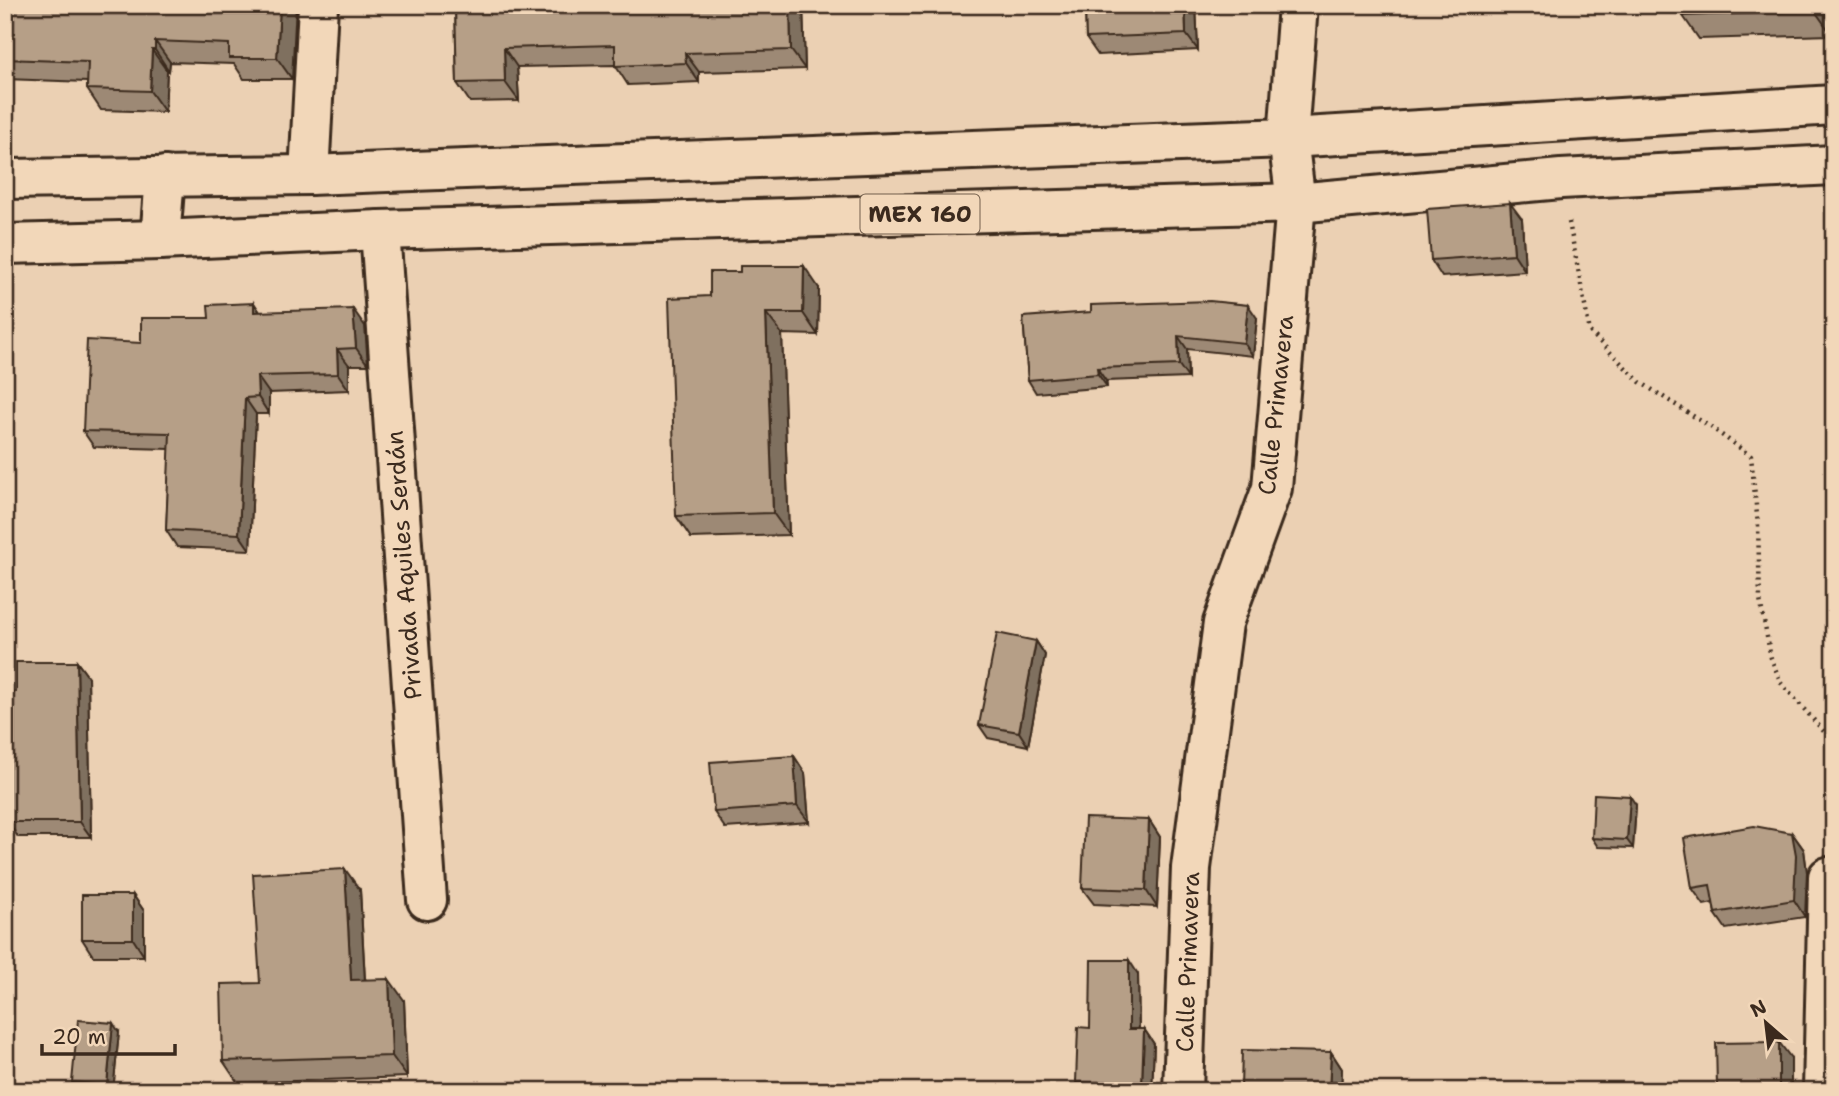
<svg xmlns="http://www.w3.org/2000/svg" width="1839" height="1096" font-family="'Shantell Sans',sans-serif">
<rect width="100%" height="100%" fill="#ebd0b3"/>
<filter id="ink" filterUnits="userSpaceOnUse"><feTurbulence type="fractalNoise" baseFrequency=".0143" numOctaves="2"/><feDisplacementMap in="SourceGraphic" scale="14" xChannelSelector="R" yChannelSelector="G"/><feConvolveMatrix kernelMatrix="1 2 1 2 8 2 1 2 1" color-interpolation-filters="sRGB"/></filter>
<g filter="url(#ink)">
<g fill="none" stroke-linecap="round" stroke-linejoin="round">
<defs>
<path id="minor" d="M 309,175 L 318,5
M 380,230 L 427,900
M 160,240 L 165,176
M 1183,1091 L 1191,868 L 1223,623 L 1272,488 L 1296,203 L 1288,138 L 1298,5
M 1823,1091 L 1828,877"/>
<path id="primary" d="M 5,179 L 309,175 L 1288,138 L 1834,105
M 5,244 L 160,240 L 380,230 L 1296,203 L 1561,179 L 1834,165"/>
</defs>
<!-- minor casing -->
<use href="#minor" stroke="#3b2a1e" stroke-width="44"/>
<!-- primary casing -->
<use href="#primary" stroke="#3b2a1e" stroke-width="44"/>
<!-- path -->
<path stroke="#3b2a1e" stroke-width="4.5" stroke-dasharray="2 5" stroke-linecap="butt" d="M 1569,222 L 1590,332 L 1640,382 L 1712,428 L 1751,456 L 1758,525 L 1760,600 L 1771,658 L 1781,683 L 1834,743"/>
<!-- minor -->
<use href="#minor" stroke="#f2d7b9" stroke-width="38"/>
<!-- primary -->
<use href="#primary" stroke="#f2d7b9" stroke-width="38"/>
</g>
<!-- wall -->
<path fill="#9d8974" stroke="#3b2a1e" stroke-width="2" d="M 5,5 L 296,5 L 292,79 L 244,79 L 234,64 L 170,62 L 169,71 L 167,71 L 165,112 L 101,110 L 87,89 L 87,82 L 5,79 Z
M 455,5 L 803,5 L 805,69 L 699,72 L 699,82 L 628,85 L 615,65 L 517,67 L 519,101 L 470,102 L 457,83 Z
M 1085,5 L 1196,5 L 1198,50 L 1098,55 L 1086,38 Z
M 1682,5 L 1831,5 L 1832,35 L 1699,39 L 1683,16 Z
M 1522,219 L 1525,271 L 1442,277 L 1431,260 Z
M 819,288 L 818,335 L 782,334 L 789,535 L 691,538 L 676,516 L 710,296 Z
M 254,303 L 260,312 L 365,326 L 368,365 L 349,365 L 349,390 L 269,393 L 269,414 L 256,414 L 250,550 L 177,547 L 166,530 L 170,449 L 94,447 L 83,431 L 141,343 L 209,318 Z
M 1023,317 L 1257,318 L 1253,356 L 1187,349 L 1188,378 L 1106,381 L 1107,387 L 1036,393 L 1028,380 Z
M 1036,641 L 1045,655 L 1028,746 L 988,738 L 979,725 Z
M 77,662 L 88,677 L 91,837 L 18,837 L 8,822 L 7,770 L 5,770 L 5,691 L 16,692 Z
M 794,756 L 805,773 L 809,822 L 725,828 L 714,812 Z
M 1636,805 L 1633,848 L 1598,847 L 1592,838 Z
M 1149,820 L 1160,837 L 1157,907 L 1094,904 L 1082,888 Z
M 1792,833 L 1804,850 L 1807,872 L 1805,917 L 1726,929 L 1715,913 L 1713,903 L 1704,905 L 1692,888 Z
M 360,890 L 365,979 L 404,1000 L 407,1077 L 238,1083 L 223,1061 L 260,983 Z
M 133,895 L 144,911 L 144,956 L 93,956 L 82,939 Z
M 1138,974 L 1139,1029 L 1144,1029 L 1154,1044 L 1152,1091 L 1082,1091 L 1076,1082 L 1090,1028 Z
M 119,1032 L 113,1091 L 78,1091 L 72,1082 Z
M 1331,1052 L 1342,1069 L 1341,1091 L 1242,1091 L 1241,1089 Z
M 1791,1058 L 1791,1091 L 1721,1091 L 1717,1086 Z"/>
<!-- shaded-wall -->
<path fill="#7f6f5e" stroke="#3b2a1e" stroke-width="2" d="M 280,5 L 296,5 L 292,79 L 277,58 Z
M 790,5 L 803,5 L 805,69 L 791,50 Z
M 1185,5 L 1196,5 L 1198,50 L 1186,34 Z
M 1815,5 L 1831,5 L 1832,35 L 1815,11 Z
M 155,41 L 170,62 L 169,71 L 155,50 Z
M 504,48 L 517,67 L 519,101 L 505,82 Z
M 152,50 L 167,71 L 165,112 L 150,91 Z
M 685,53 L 699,72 L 699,82 L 686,63 Z
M 1510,203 L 1522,219 L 1525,271 L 1514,254 Z
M 804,266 L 819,288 L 818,335 L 803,313 Z
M 254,303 L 265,320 L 254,312 Z
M 1248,305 L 1257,318 L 1253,356 L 1244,343 Z
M 353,309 L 365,326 L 368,365 L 356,348 Z
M 766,313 L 782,334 L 789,535 L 773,513 Z
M 1178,336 L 1187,349 L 1188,378 L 1179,365 Z
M 337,349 L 349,365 L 349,390 L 338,374 Z
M 1097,368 L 1106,381 L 1107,387 L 1098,374 Z
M 257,376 L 269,393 L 269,414 L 258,397 Z
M 245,398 L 256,414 L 250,550 L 239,534 Z
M 1036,641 L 1045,655 L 1028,746 L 1019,732 Z
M 77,662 L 88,677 L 91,837 L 80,822 Z
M 794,756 L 805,773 L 809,822 L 797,806 Z
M 1630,796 L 1636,805 L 1633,848 L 1627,840 Z
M 1149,820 L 1160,837 L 1157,907 L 1146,890 Z
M 1792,833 L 1804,850 L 1807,872 L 1805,917 L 1794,900 Z
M 345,869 L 360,890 L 366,1001 L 351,980 Z
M 133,895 L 144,911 L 144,956 L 133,939 Z
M 1129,960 L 1138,974 L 1139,1043 L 1129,1029 Z
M 389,979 L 404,1000 L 407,1077 L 392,1056 Z
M 113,1023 L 119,1032 L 113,1091 L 111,1091 L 107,1085 Z
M 5,1029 L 7,1031 L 7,1091 L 5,1091 Z
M 1144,1029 L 1154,1044 L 1152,1091 L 1146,1091 L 1142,1084 Z
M 1779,1042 L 1791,1058 L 1791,1091 L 1783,1091 L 1779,1085 Z
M 1331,1052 L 1342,1069 L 1341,1091 L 1329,1091 Z"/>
<!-- building -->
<path fill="#b69f87" stroke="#3b2a1e" stroke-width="2" d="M 5,5 L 280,5 L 277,58 L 229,58 L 229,44 L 155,41 L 155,50 L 152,50 L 150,91 L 87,89 L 88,62 L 5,59 Z
M 455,5 L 790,5 L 791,50 L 685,53 L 686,63 L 615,66 L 615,45 L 504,48 L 505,82 L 457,83 Z
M 1085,5 L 1185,5 L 1186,34 L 1086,38 Z
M 1682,5 L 1815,5 L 1815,11 L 1683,16 Z
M 1510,203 L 1514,254 L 1431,260 L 1427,209 Z
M 740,266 L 804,266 L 803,313 L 766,313 L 773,513 L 676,516 L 669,298 L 710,296 L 710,272 L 740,272 Z
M 1210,301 L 1248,305 L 1244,343 L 1178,336 L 1179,365 L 1097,368 L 1098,374 L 1028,380 L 1023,317 L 1091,312 L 1091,305 Z
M 254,303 L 254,312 L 353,309 L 356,348 L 337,349 L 338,374 L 257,376 L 258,397 L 245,398 L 239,534 L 166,530 L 170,433 L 83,431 L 87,340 L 141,343 L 141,318 L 209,318 L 208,305 Z
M 997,633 L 1036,641 L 1019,732 L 979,725 Z
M 16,662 L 77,662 L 80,822 L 8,822 L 7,754 L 5,754 L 5,691 L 16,692 Z
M 794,756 L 797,806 L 714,812 L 710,762 Z
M 1594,794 L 1630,796 L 1627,840 L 1592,838 Z
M 1085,818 L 1149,820 L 1146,890 L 1082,888 Z
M 1754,826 L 1792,833 L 1796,855 L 1794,900 L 1715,913 L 1710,885 L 1692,888 L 1684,838 Z
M 345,869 L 351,980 L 389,979 L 392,1056 L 223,1061 L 221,984 L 260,983 L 253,874 Z
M 82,895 L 133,895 L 133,939 L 82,939 Z
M 1091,960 L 1129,960 L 1129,1029 L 1144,1029 L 1142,1084 L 1076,1082 L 1078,1027 L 1090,1028 Z
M 78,1020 L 113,1023 L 107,1085 L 72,1082 Z
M 1779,1042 L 1779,1085 L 1717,1086 L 1716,1043 Z
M 1242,1050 L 1331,1052 L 1329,1091 L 1241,1089 Z"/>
</g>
<g text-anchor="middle" stroke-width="6" stroke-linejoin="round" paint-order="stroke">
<!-- shield labels -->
<rect fill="#f2d7b9" stroke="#725e4c" stroke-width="2" x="860.5" y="194.5" width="119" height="39" rx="5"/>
<g font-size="23" font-weight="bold" fill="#3b2a1e">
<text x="920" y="222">MEX 160</text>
</g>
<!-- street labels -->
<g font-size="24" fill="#3b2a1e" stroke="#f2d7b9">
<text transform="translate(1276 405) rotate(-84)" y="8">Calle Primavera</text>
<text transform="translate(404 565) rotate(-94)" y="8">Privada Aquiles Serdán</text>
<text transform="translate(1188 962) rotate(-88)" y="8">Calle Primavera</text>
</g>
</g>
<!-- margin -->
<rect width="1839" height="1096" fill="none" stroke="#f2d7b9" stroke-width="28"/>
<rect x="14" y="14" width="1811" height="1068" fill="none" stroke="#3b2a1e" stroke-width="2.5" filter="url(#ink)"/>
<!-- north arrow -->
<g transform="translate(1766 1023) rotate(332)" stroke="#f2d7b9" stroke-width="5" paint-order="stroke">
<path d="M0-5L12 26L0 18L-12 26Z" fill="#3b2a1e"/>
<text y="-10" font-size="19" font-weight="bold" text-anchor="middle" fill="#3b2a1e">N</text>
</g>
<!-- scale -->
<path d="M42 1044v10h133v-10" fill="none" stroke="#3b2a1e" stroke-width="3.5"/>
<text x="52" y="1044" font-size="21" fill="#3b2a1e" stroke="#f2d7b9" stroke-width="5" paint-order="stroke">20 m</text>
</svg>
